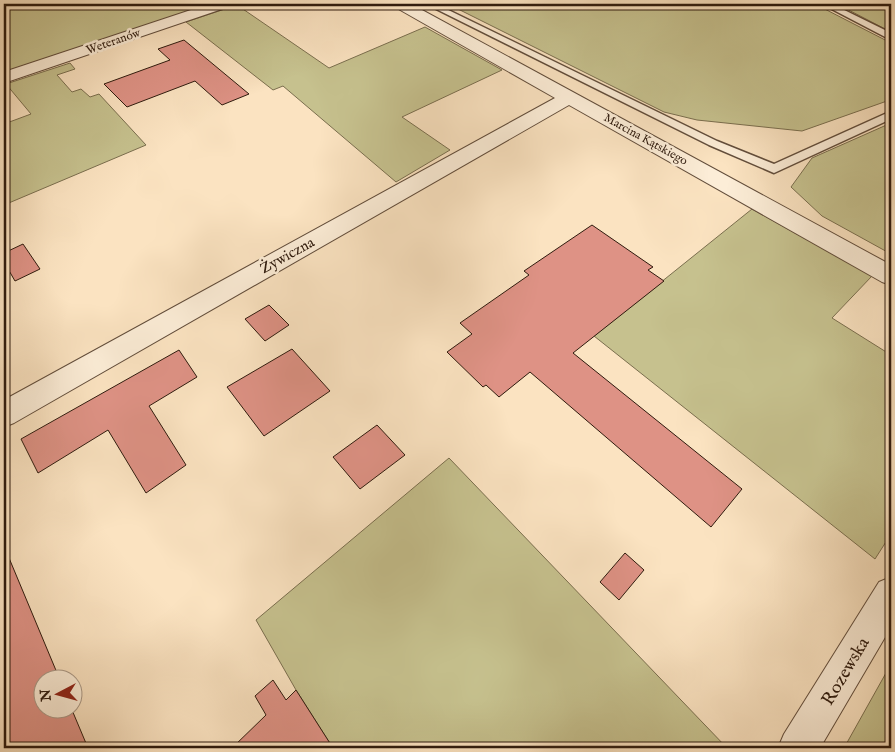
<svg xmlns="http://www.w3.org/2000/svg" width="895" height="752" font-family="'IM FELL English',serif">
<rect width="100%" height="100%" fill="#fbe3c1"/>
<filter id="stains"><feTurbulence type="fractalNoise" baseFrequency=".004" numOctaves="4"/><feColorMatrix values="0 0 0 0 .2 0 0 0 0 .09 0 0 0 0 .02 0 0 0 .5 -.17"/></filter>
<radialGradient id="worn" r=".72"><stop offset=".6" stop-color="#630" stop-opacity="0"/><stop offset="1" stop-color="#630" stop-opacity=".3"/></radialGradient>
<!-- green -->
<path fill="#c6c18e" stroke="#7a6e4e" d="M 4,4 L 211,4 L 4,72 Z
M 448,4 L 815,4 L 891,43 L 891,102 L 887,101 L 802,131 L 697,120 L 664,112 Z
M 837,4 L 891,4 L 891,32 Z
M 237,5 L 329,68 L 425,27 L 502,70 L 402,117 L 450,150 L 396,182 L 283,86 L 273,90 L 186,22 Z
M 70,63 L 75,69 L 57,75 L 72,92 L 81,89 L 90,97 L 99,94 L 146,145 L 4,205 L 4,124 L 31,114 L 6,84 Z
M 891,123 L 891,254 L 822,216 L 791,187 L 812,158 Z
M 752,209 L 872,276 L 832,318 L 891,355 L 891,534 L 875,559 L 594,336 Z
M 449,458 L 727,748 L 333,748 L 296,690 L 256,620 Z
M 891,664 L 891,748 L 844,748 Z"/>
<!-- building -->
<path fill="#de9285" stroke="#2f1b0e" d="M 184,40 L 249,94 L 222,105 L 195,81 L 127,107 L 104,84 L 170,60 L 158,49 Z
M 592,225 L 653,267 L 648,270 L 664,281 L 573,353 L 742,489 L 711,527 L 530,372 L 499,397 L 486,385 L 483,387 L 447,352 L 472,334 L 460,323 L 529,275 L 524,271 Z
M 23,244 L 40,269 L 15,281 L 4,262 L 4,253 Z
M 269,305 L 289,325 L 265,341 L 245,319 Z
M 292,349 L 330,391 L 264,436 L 227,387 Z
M 179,350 L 197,377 L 149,406 L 186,465 L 146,493 L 108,430 L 38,473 L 21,439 Z
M 377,425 L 405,455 L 360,489 L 333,457 Z
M 4,546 L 60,680 L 42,680 L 42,710 L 72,710 L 88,748 L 4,748 Z
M 625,553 L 644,570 L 619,600 L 600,582 Z
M 273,680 L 286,700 L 296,690 L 333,748 L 232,748 L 266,715 L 255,696 Z"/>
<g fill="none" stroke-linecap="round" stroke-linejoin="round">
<defs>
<path id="lane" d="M 426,4 L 436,4 L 717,141 L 774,164 L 887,113 L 891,112 L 891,119 L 774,173 L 709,145 Z
M 822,4 L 832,4 L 891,33 L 891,40 Z"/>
<path id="street" d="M 209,4 L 230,4 L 228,7 L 4,83 L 4,72 Z
M 393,4 L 411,4 L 891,265 L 891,285 L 882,282 L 569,105 L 14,423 L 4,427 L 4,400 L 555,98 L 395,7 Z
M 891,577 L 891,627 L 820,748 L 778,748 L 784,734 L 879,582 Z"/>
</defs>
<!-- lane casing -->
<use href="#lane" stroke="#624d3b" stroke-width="3"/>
<!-- street casing -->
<use href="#street" stroke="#624d3b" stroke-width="2"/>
<!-- lane -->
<use href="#lane" fill="#fcedd7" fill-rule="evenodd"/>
<!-- street -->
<use href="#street" fill="#fcedd7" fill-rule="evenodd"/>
</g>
<g text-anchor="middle" stroke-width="5" stroke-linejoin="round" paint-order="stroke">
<!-- far-street labels -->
<g font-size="12" fill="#2f1b0e" stroke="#fcedd7">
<text transform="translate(113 41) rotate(-19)" y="4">Weteranów</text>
<text transform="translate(646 139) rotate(29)" y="4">Marcina Kątskiego</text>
</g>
<!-- street labels -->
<g font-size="15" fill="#2f1b0e" stroke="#fcedd7">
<text transform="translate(287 255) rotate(-29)" y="5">Żywiczna</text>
</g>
<!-- near-street labels -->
<g font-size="18" fill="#2f1b0e" stroke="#fcedd7">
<text transform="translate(845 671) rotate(-59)" y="6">Rozewska</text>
</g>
</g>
<!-- margin -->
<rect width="895" height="752" fill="none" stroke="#fbe3c1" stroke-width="20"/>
<rect x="5" y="5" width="885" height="742" fill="none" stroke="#2f1b0e" stroke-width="2.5"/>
<rect x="10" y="10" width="875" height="732" fill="none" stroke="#2f1b0e"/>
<!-- north arrow -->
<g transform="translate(58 694) rotate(264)"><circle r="24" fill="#fcedd7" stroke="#aa9987"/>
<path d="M0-4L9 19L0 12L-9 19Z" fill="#8f2418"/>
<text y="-8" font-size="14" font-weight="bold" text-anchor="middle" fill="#2f1b0e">N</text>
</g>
<rect width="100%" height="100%" filter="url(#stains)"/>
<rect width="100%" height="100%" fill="url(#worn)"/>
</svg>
